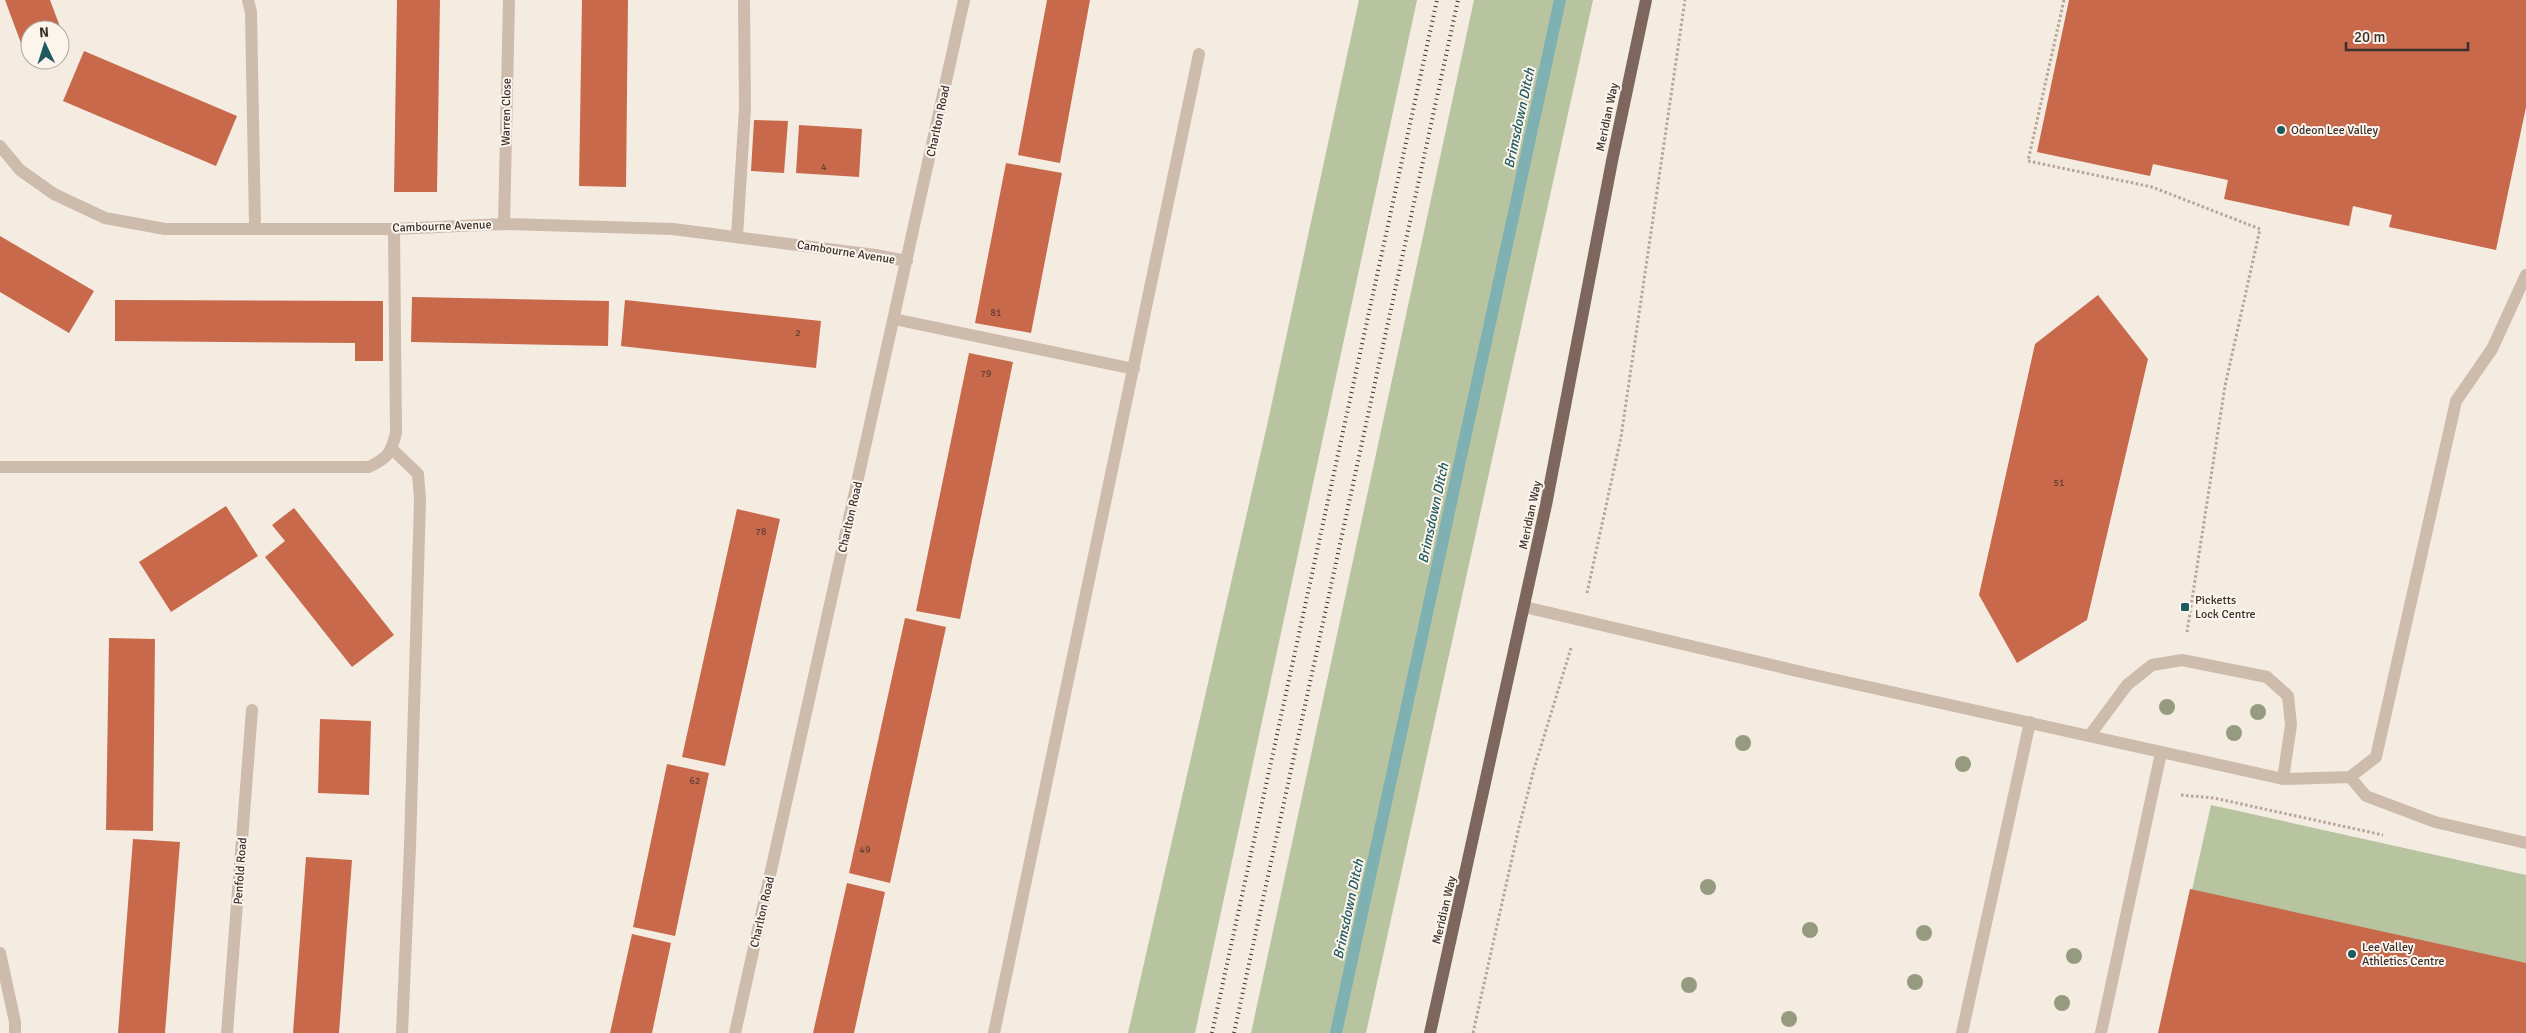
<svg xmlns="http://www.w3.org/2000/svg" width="2526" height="1033" font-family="Signika,sans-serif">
<rect width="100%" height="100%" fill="#f4ebe1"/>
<!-- green -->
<path fill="#b8c4a0" d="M 1359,0 L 1417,0 L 1195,1033 L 1128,1033 L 1268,421 Z
M 1474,0 L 1593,0 L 1366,1033 L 1251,1033 Z
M 2211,805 L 2526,875 L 2526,1033 L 2160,1033 Z"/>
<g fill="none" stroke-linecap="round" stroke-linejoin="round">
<!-- stream -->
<path stroke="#7fb0b2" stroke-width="12" d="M 1336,1033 L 1560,0"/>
</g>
<!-- building -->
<path fill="#c8694b" d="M 5,0 L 50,0 L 68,48 L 60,50 L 60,30 L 30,30 L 30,61 L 28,62 Z
M 397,0 L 440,0 L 437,192 L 394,192 Z
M 582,0 L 628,0 L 626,187 L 579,186 Z
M 1047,0 L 1090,0 L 1060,163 L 1018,155 Z
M 2069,0 L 2526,0 L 2526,107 L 2496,250 L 2389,227 L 2392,215 L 2353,206 L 2349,226 L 2224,199 L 2228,180 L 2153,164 L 2150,176 L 2037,152 Z
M 84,51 L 237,116 L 216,166 L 63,101 Z
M 754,120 L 788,121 L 784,173 L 751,171 Z
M 799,125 L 862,129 L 859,177 L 796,173 Z
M 1006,163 L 1062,173 L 1031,333 L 975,323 Z
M 0,236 L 94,291 L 69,333 L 0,292 Z
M 2098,295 L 2148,359 L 2087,620 L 2017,663 L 1979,595 L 2035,344 Z
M 412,297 L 609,301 L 608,346 L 411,342 Z
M 115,300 L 383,301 L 383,361 L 355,361 L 355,343 L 115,341 Z
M 625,300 L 821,321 L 816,368 L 621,346 Z
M 969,353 L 1013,362 L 960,619 L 916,611 Z
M 226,506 L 258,556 L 171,612 L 139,562 Z
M 294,508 L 394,635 L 352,667 L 265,557 L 285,541 L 272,525 Z
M 737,509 L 780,519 L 725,766 L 682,757 Z
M 905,618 L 946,627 L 890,883 L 849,873 Z
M 109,638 L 155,639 L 153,831 L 106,830 Z
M 320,719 L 371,721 L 369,795 L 318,793 Z
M 667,764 L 709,773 L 675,936 L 633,927 Z
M 133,839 L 180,842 L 165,1033 L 118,1033 Z
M 306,857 L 352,860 L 339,1033 L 293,1033 Z
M 847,883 L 885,892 L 854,1033 L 813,1033 Z
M 2190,889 L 2526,963 L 2526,1033 L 2158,1033 Z
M 632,934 L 671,943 L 652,1033 L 610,1033 Z"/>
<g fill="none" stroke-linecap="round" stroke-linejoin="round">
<!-- path -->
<path stroke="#b9a596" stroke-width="3" stroke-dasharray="2.5 2.5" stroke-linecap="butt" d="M 2064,0 L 2028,161 L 2152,187 L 2260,229 L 2225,386 L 2187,632
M 1587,593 L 1621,437 L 1685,0
M 2181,795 L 2214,798 L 2383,835
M 1473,1033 L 1519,827 L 1534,769 L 1571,648"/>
<!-- minor -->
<path stroke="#cdbbac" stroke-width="12" d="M 248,0 L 251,12 L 255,227
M 0,146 L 20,170 L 54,194 L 105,218 L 165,229 L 394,229 L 504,224 L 673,229 L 875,255 L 907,261
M 504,224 L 509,0
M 737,236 L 745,109 L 744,0
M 894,319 L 1134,369
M 392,449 L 418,474 L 420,500 L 410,847 L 402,1033
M 0,467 L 369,467 C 387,458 391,454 396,433 L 394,229
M 1525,607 L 1810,674 L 2283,779 L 2350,777 L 2376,757 L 2456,401 L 2492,349 L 2526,275
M 2090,735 L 2127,685 L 2152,665 L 2182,660 L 2267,677 L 2288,696 L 2291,725 L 2283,779
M 2350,777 L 2366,796 L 2435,822 L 2526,843
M 0,953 L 15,1022 L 15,1033
M 227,1033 L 252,710
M 735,1033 L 964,0
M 994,1033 L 1199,54
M 1962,1033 L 2030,722
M 2101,1033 L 2161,753"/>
<!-- major -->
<path stroke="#7d675c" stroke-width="12" d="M 1430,1033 L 1546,505 L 1612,161 L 1646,0"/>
<!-- rail -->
<path stroke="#3b302b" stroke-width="4" stroke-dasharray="1 4" stroke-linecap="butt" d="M 1212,1033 L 1437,0
M 1234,1033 L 1458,0"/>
</g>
<!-- trees -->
<g fill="#969b7f">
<circle cx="2167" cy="707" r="8"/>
<circle cx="2258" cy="712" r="8"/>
<circle cx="2234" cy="733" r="8"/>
<circle cx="1743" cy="743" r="8"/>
<circle cx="1963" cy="764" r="8"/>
<circle cx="1708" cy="887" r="8"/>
<circle cx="1810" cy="930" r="8"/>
<circle cx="1924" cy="933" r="8"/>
<circle cx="2074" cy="956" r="8"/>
<circle cx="1915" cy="982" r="8"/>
<circle cx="1689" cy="985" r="8"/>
<circle cx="2062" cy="1003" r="8"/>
<circle cx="1789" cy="1019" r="8"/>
</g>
<!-- markers -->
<g fill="#1f5a5e" stroke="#fbf5ee" stroke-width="2">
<circle cx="2281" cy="130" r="5"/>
<rect x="2180" y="602" width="10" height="10" rx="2.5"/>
<circle cx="2352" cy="954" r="5"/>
</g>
<g text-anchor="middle" stroke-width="4" stroke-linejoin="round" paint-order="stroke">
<!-- number labels -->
<g font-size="10" fill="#5e3e33">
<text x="824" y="170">4</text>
<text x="996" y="316">81</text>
<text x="798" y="336">2</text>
<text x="986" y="377">79</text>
<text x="2059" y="486">51</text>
<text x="761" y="535">78</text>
<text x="695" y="784">62</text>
<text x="865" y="853">49</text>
</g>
<!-- street labels -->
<g font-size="12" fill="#3b302b" stroke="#fbf5ee">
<text transform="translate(506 112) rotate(-89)" y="4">Warren Close</text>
<text transform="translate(1607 117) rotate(-78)" y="4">Meridian Way</text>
<text transform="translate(938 121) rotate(-78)" y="4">Charlton Road</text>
<text transform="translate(442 226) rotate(-2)" y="4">Cambourne Avenue</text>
<text transform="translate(846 252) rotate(9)" y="4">Cambourne Avenue</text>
<text transform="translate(1530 515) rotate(-78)" y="4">Meridian Way</text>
<text transform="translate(850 517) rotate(-77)" y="4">Charlton Road</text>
<text transform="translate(240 871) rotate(-86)" y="4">Penfold Road</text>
<text transform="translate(1444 910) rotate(-77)" y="4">Meridian Way</text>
<text transform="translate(762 912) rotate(-77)" y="4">Charlton Road</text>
</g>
<!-- poi labels -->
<g font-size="12" fill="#3b302b" stroke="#fbf5ee" text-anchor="start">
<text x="2291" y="134">Odeon Lee Valley</text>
<text x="2195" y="604">Picketts<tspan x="2195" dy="14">Lock Centre</tspan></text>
<text x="2362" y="951">Lee Valley<tspan x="2362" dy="14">Athletics Centre</tspan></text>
</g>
<!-- water labels -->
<g font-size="14" font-style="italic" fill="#1f5a5e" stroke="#fbf5ee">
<text transform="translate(1519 118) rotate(-78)" y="5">Brimsdown Ditch</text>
<text transform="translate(1433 513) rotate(-78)" y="5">Brimsdown Ditch</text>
<text transform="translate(1348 909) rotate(-78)" y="5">Brimsdown Ditch</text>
</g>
</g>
<!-- north arrow -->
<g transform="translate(45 45) rotate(356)"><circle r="24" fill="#fbf5ee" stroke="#aea6a0"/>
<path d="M0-4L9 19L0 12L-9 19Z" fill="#1f5a5e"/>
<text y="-8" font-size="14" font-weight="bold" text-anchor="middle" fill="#3b302b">N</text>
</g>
<!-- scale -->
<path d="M2346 42v8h122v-8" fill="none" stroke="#3b302b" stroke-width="2.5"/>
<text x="2354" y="42" font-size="15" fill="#3b302b" stroke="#fbf5ee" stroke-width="4" paint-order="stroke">20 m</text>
</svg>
